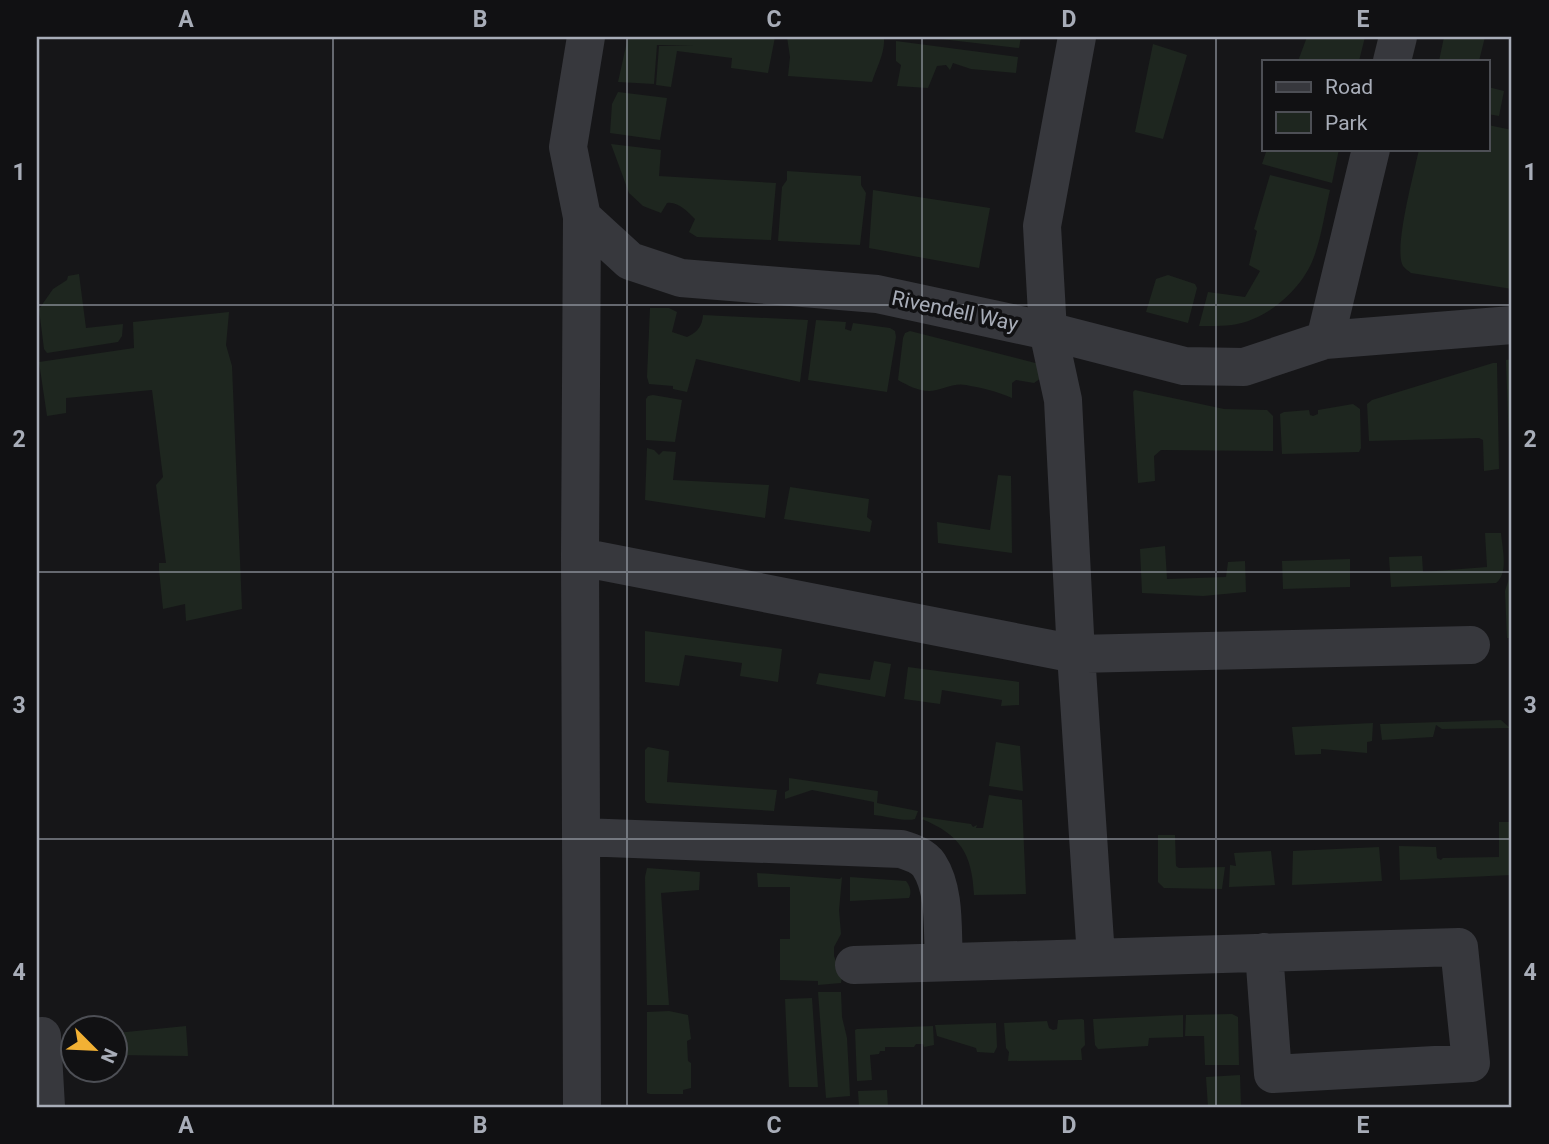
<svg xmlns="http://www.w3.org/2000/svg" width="1549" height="1144" font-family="Roboto,sans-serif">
<rect width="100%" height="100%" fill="#161618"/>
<!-- green -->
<path fill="#1e261f" d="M 628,37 L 775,37 L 768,73 L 731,68 L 732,58 L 677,51 L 671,87 L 656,85 L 659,46 L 694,45 L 657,45 L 654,84 L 618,82 Z
M 787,37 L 863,37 L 884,39 C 885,53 876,69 872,82 L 788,76 L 790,57 Z
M 924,37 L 1021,37 L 1019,48 Z
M 1307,37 L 1365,37 L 1359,61 L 1298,61 Z
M 1444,37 L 1485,37 L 1479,61 L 1439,61 Z
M 896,41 L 1018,57 L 1016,73 L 971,69 L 953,63 L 950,70 L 946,65 L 937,66 L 928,88 L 897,86 L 901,65 L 896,61 Z
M 1153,44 L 1187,55 L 1163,139 L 1135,132 Z
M 1488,87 L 1504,91 L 1499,116 L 1488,114 Z
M 618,92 L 667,98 L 660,140 L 610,133 L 612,104 Z
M 1488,125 L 1512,130 L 1512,289 L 1411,273 C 1409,271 1405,269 1403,266 C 1393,249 1415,170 1419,149 L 1488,149 Z
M 611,144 L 661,150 L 659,176 L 776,183 L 771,240 L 697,237 L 689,232 L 695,219 C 688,212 678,201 667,203 L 661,213 L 643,206 L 629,193 Z
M 1267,149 L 1339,149 L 1332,183 L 1262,164 Z
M 787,171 L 861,176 L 861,185 L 866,193 L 860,245 L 778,241 L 782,187 L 787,180 Z
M 1270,175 L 1330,190 C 1325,211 1322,234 1315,254 C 1306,282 1280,308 1253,319 C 1236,327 1217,326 1199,326 L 1208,292 L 1245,297 L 1260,271 L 1249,265 L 1257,231 L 1254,229 Z
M 873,190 L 990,208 L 979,268 L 869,248 Z
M 79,274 L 86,328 L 123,324 L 122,336 L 118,342 L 47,353 L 44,349 L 39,309 L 53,289 L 67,280 L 68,276 Z
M 1168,275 L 1195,284 L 1197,288 L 1188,323 L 1146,312 L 1156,279 Z
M 650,308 L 669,308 L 677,312 L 672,332 L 687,337 C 698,332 702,326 703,315 L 808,320 L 800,382 L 696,359 L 687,392 L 673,389 L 673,386 L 649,384 L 647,377 Z
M 229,312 L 226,345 L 232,366 L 242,609 L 186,621 L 185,604 L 163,609 L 159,570 L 159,563 L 166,563 L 156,485 L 163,477 L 152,390 L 66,398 L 66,413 L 47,416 L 39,362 L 134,348 L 133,322 Z
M 816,320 L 846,322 L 845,329 L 851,331 L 853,323 L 890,328 L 895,331 L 896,337 L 887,392 L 808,380 Z
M 910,331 L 1043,365 L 1041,378 L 1034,383 L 1016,380 L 1012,383 L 1012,398 C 996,391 982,388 966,385 C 954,382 940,391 929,391 C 918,391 907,385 898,380 L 903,338 L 905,333 Z
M 1512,359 L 1512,531 L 1506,360 Z
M 1493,363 L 1497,363 L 1499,469 L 1484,471 L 1483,440 L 1479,438 L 1369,441 L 1367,404 L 1372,400 Z
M 1135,390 L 1224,409 L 1267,410 L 1273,416 L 1273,451 L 1161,450 L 1154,456 L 1155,481 L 1138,483 L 1133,392 Z
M 653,395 L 682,400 L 675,442 L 646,440 L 646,399 L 648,396 Z
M 1353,404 L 1360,409 L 1361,448 L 1359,452 L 1282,454 L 1280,414 L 1284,412 L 1309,410 L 1310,415 L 1313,416 L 1318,414 L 1318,410 Z
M 647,448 L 654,450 L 659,455 L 663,451 L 676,452 L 673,480 L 769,485 L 765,518 L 645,500 Z
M 998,475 L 1011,476 L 1012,553 L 938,543 L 937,522 L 990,530 Z
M 790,487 L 869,499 L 867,517 L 872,521 L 870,532 L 784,519 Z
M 1485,533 L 1501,533 C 1502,547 1509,573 1496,583 L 1391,587 L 1389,557 L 1422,556 L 1423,572 L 1487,567 Z
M 1511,539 L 1512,539 L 1512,638 L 1507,638 L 1505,591 L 1512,570 Z
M 1165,546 L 1167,579 L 1226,577 L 1228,562 L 1245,561 L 1246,592 L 1203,596 L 1142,593 L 1140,549 Z
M 1350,559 L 1350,587 L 1283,589 L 1282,561 Z
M 645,631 L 782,649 L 778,682 L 740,676 L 742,663 L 685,655 L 679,686 L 645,682 Z
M 874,661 L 891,664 L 885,697 L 816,684 L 819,673 L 870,680 Z
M 908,667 L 1019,682 L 1019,705 L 1001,706 L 1002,700 L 942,690 L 940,704 L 904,699 Z
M 1501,720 L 1510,728 L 1442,729 L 1436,725 L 1433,737 L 1382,740 L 1380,724 Z
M 1373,723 L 1372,741 L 1367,742 L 1367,753 L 1321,749 L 1321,754 L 1295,755 L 1292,727 Z
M 996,742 L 1020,746 L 1023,791 L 989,786 Z
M 648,747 L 669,751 L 667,782 L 777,790 L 774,811 L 647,803 L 645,800 L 645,750 Z
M 789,778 L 878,791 L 877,803 L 918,811 L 915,819 C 905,822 886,816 874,815 L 874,802 L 812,790 L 785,799 L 785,792 L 789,790 Z
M 989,795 L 1022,800 L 1026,894 L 974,895 C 972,853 960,835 922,819 L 923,817 L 971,824 L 973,827 L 977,825 L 976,828 L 983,828 Z
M 1499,822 L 1512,822 L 1512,875 L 1400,880 L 1399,846 L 1436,847 L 1437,858 L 1441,860 L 1443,858 L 1499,857 Z
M 1158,835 L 1175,835 L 1176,866 L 1179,868 L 1225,867 L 1222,889 L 1164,888 L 1158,882 Z
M 1379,847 L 1382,881 L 1292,885 L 1293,851 Z
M 1271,851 L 1275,885 L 1229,887 L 1230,865 L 1236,866 L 1234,853 Z
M 647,868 L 700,872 L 699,890 L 661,893 L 669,1005 L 647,1005 L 645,877 Z
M 757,873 L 840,879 L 842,877 L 839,910 L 841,934 L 834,947 L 834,956 L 842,977 L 841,983 L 818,985 L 818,981 L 780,980 L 780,939 L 790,939 L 790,887 L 758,887 Z
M 850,877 L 906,881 C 910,886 912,892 909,898 L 850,901 Z
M 818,992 L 841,992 L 842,1017 L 847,1038 L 850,1096 L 826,1098 Z
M 812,998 L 818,1087 L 789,1087 L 785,999 Z
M 669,1011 L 688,1015 L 691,1039 L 687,1041 L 688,1061 L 691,1063 L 691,1088 L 683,1090 L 683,1094 L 650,1094 L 647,1093 L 647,1012 Z
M 1232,1014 L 1238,1017 L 1239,1065 L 1205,1065 L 1204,1036 L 1185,1036 L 1186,1015 Z
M 1183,1015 L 1183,1037 L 1149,1038 L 1148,1046 L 1098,1049 L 1095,1045 L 1093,1019 Z
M 1082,1019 L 1084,1020 L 1085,1045 L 1081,1049 L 1082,1060 L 1008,1061 L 1009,1052 L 1006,1048 L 1004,1023 L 1047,1021 L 1049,1028 L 1053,1030 L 1057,1029 L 1058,1020 Z
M 996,1023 L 997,1047 L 994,1053 L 977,1052 L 976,1048 L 937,1036 L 935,1025 Z
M 186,1026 L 188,1056 L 116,1055 L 116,1033 Z
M 933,1026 L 934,1045 L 924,1047 L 923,1044 L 916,1044 L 914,1047 L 885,1047 L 885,1051 L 880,1051 L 879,1054 L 870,1055 L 872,1080 L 857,1081 L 855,1030 L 857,1029 Z
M 1240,1075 L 1241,1107 L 1208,1107 L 1206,1077 Z
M 887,1090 L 888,1107 L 859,1107 L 858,1091 Z"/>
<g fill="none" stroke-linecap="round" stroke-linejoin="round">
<!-- minor -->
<path stroke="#37383d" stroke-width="38" d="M 1077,37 L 1042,226 L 1048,331 L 1063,400 L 1076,654 L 1096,957
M 1392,61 L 1398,37
M 582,217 L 630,261 L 681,278 L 877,294 L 1048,331 L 1184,366 L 1244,367 L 1325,340 L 1371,149
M 1325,340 L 1512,325
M 580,557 L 1076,654 L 1471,645
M 581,837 L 901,849 C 911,852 923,856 929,865 C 946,891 942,932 944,962
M 854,965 C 1056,958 1258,952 1459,947 L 1471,1063 L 1273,1074 L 1264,952
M 37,1037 L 42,1036 L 46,1107
M 582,1107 L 580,557 L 582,217 L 568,147 L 586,37"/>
</g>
<!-- grid -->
<path fill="none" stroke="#a8adb8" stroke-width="2" stroke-opacity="0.55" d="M 333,37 L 333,1107M 627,37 L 627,1107M 922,37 L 922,1107M 1216,37 L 1216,1107M 37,305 L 1512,305M 37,572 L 1512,572M 37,839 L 1512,839"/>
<g text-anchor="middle" stroke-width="7" stroke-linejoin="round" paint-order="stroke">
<!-- street labels -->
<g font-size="21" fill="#a8adb8" stroke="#111113">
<text transform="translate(955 311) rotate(12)" y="7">Rivendell Way</text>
</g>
</g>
<!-- border -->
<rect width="1549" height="1144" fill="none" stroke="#111113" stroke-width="77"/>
<!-- legend -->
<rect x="1262" y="60" width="228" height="91" fill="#111113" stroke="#4d4f55" stroke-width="2"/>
<rect x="1276" y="82" width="35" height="10" fill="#37383d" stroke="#4d4f55" stroke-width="2"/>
<text x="1325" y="94" font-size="21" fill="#a8adb8">Road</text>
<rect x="1276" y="112" width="35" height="21" fill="#1e261f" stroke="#4d4f55" stroke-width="2"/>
<text x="1325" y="130" font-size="21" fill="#a8adb8">Park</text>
<!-- north arrow -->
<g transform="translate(94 1049) rotate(114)"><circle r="33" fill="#111113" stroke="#4d4f55" stroke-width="2"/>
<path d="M0-5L12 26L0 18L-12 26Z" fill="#f2b134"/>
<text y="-10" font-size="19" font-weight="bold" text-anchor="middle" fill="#a8adb8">N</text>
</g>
<rect x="38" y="38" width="1472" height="1068" fill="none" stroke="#a8adb8" stroke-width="2.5"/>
<g font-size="23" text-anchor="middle" font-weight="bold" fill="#a8adb8">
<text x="186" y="27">A</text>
<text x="480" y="27">B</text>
<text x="774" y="27">C</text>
<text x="1069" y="27">D</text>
<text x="1363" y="27">E</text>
<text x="19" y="180">1</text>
<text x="1530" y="180">1</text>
<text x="19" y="447">2</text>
<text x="1530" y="447">2</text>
<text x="19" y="713">3</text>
<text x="1530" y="713">3</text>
<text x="19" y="980">4</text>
<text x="1530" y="980">4</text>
<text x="186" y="1133">A</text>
<text x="480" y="1133">B</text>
<text x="774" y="1133">C</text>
<text x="1069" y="1133">D</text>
<text x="1363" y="1133">E</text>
</g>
</svg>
